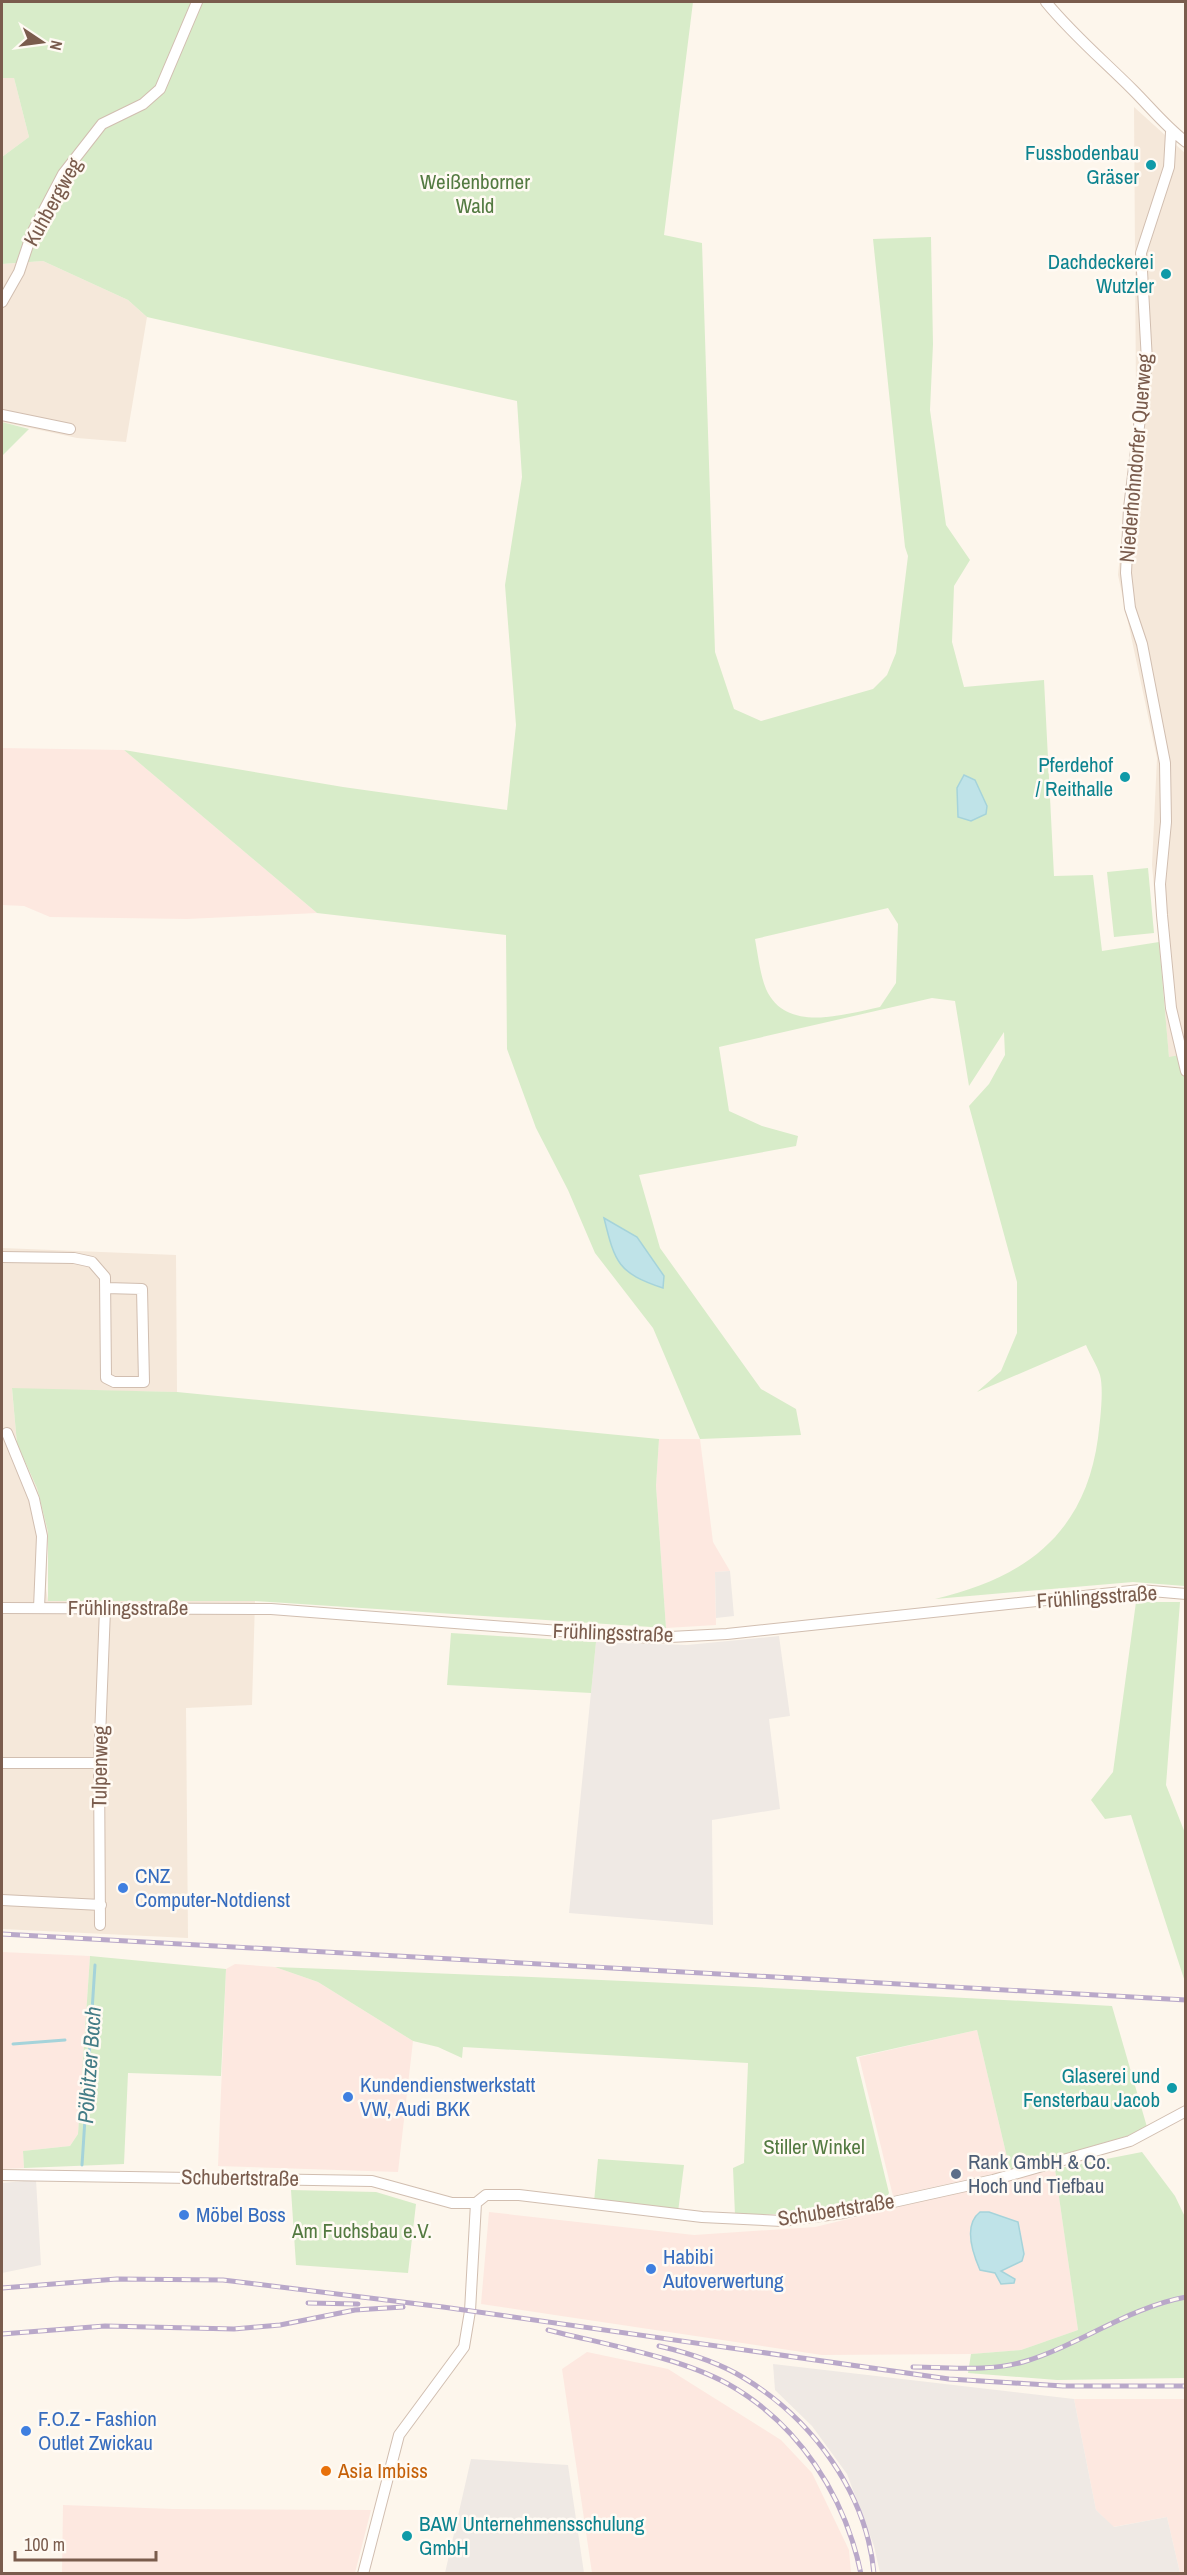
<svg xmlns="http://www.w3.org/2000/svg" width="1187" height="2575" font-family="'Archivo Narrow',sans-serif">
<rect width="100%" height="100%" fill="#fdf6ec"/>
<!-- residential -->
<path fill="#f5e8da" d="M 2,78 L 14,78 L 29,137 L 2,157 Z
M 1134,107 L 1186,154 L 1186,1054 L 1169,1058 L 1152,865 L 1157,758 L 1118,575 L 1136,398 Z
M 2,261 L 3,264 L 43,261 L 128,300 L 147,317 L 126,442 L 77,438 L 2,422 Z
M 2,1248 L 176,1255 L 177,1392 L 12,1389 L 17,1444 L 37,1488 L 48,1532 L 46,1589 L 48,1601 L 255,1601 L 252,1705 L 186,1708 L 188,1938 L 2,1929 Z"/>
<!-- commercial -->
<path fill="#fde8e0" d="M 2,748 L 124,750 L 317,913 L 187,919 L 50,917 L 24,906 L 2,905 Z
M 659,1439 L 700,1439 L 713,1542 L 730,1571 L 715,1572 L 716,1625 L 666,1628 L 656,1486 Z
M 2,1952 L 90,1956 L 78,2134 L 70,2146 L 23,2151 L 24,2168 L 2,2169 Z
M 235,1964 L 275,1967 L 318,1982 L 413,2041 L 398,2172 L 218,2166 L 226,1969 Z
M 977,2030 L 1010,2170 L 893,2196 L 859,2057 Z
M 1055,2169 L 1078,2330 L 1021,2350 L 971,2354 L 822,2355 L 481,2304 L 489,2212 L 694,2235 L 815,2227 Z
M 587,2352 L 668,2369 L 781,2440 L 812,2473 L 849,2550 L 851,2573 L 592,2573 L 562,2369 Z
M 1074,2399 L 1185,2399 L 1185,2573 L 1180,2573 L 1167,2517 L 1113,2527 L 1096,2510 Z
M 63,2505 L 173,2509 L 371,2510 L 355,2573 L 62,2574 Z"/>
<!-- industrial -->
<path fill="#efe9e4" d="M 730,1571 L 734,1616 L 716,1618 L 715,1572 Z
M 779,1636 L 790,1716 L 769,1719 L 780,1809 L 712,1820 L 713,1925 L 569,1913 L 596,1642 L 687,1645 Z
M 36,2180 L 41,2265 L 2,2273 L 2,2183 Z
M 773,2364 L 1074,2399 L 1096,2510 L 1114,2527 L 1167,2517 L 1180,2573 L 880,2573 L 874,2546 L 847,2474 L 812,2426 L 775,2390 Z
M 471,2459 L 568,2465 L 584,2573 L 445,2573 Z"/>
<!-- green -->
<path fill="#d8ecc9" fill-rule="evenodd" d="M 2,2 L 693,2 L 664,235 L 702,243 L 715,652 L 734,709 L 761,721 L 873,689 L 887,675 L 896,653 L 908,556 L 905,547 L 873,239 L 931,237 L 933,344 L 930,410 L 946,525 L 970,560 L 954,586 L 952,642 L 964,687 L 1044,680 L 1054,876 L 1093,875 L 1102,951 L 1159,942 L 1169,1057 L 1185,1054 L 1185,1586 L 1133,1582 L 935,1599 C 1025,1578 1085,1534 1098,1438 C 1100,1422 1104,1390 1100,1375 C 1097,1365 1090,1355 1086,1345 L 977,1392 L 1001,1371 L 1017,1333 L 1017,1282 L 969,1106 L 989,1084 L 1005,1055 L 1004,1032 L 969,1086 L 955,1001 L 932,998 L 719,1047 L 729,1111 L 762,1126 L 798,1136 L 796,1146 L 639,1175 L 660,1248 L 761,1389 L 796,1409 L 801,1435 L 700,1439 L 653,1328 L 595,1253 L 568,1190 L 536,1128 L 507,1049 L 506,935 L 317,913 L 124,750 L 343,787 L 507,810 L 516,725 L 505,585 L 522,477 L 517,401 L 147,317 L 128,300 L 43,261 L 2,264 L 2,157 L 29,137 L 14,78 L 2,78 ZM 888,908 L 898,924 L 896,983 L 880,1007 C 845,1014 786,1034 766,989 C 760,974 758,955 755,939 Z
M 2,422 L 29,429 L 2,456 Z
M 1148,868 L 1154,933 L 1114,937 L 1107,872 Z
M 12,1388 L 177,1392 L 659,1439 L 656,1486 L 666,1628 L 255,1601 L 48,1601 L 48,1532 L 37,1488 L 17,1444 Z
M 1136,1602 L 1180,1602 L 1166,1785 L 1185,1833 L 1185,1982 L 1131,1815 L 1105,1819 L 1091,1800 L 1113,1772 Z
M 451,1633 L 596,1642 L 591,1693 L 447,1685 Z
M 90,1956 L 226,1969 L 221,2076 L 128,2073 L 124,2164 L 24,2168 L 23,2151 L 70,2146 L 78,2134 Z
M 275,1967 C 554,1977 833,1990 1112,2006 L 1147,2127 L 1127,2136 L 1010,2170 L 977,2030 L 856,2057 L 889,2193 L 885,2201 L 783,2214 L 735,2215 L 733,2168 L 744,2163 L 748,2063 L 463,2047 L 462,2058 L 438,2047 L 413,2041 L 318,1982 Z
M 1142,2152 L 1175,2196 L 1185,2217 L 1185,2378 L 1057,2380 L 968,2373 L 971,2354 L 1021,2350 L 1078,2330 L 1055,2169 Z
M 598,2159 L 684,2165 L 678,2212 L 594,2202 Z
M 291,2190 L 376,2192 L 416,2204 L 408,2273 L 296,2265 Z"/>
<!-- water -->
<path fill="#bfe3e8" stroke="#a5d3da" stroke-width="1.5" d="M 964,775 L 975,780 L 987,806 L 986,814 L 971,821 L 958,817 L 957,788 Z
M 604,1218 L 637,1237 L 664,1276 L 663,1288 C 618,1273 615,1263 604,1218 Z
M 980,2212 L 989,2212 L 1018,2222 L 1024,2254 L 1022,2261 L 1001,2271 L 1015,2279 L 1014,2283 L 1001,2284 L 995,2273 L 980,2270 C 973,2254 963,2225 980,2212 Z"/>
<g fill="none" stroke-linecap="round" stroke-linejoin="round">
<!-- stream -->
<path stroke="#a5d3da" stroke-width="3" d="M 13,2044 L 65,2040
M 82,2165 L 95,1965"/>
<defs>
<path id="minor" d="M 1046,2 C 1072,34 1104,61 1133,90 C 1151,108 1166,127 1186,142
M 1171,132 L 1169,167 L 1141,253 L 1147,361 L 1129,508 L 1126,573 L 1130,608 L 1142,644 L 1165,763 L 1166,822 L 1160,884 L 1162,915 L 1171,1008 L 1186,1071
M 2,302 L 19,272 L 32,233 L 63,174 L 102,124 L 143,104 L 160,89 L 197,2
M 2,415 L 70,429
M 2,1257 L 74,1258 L 92,1262 L 105,1277 L 106,1378 L 114,1382 L 144,1382 L 142,1289 L 106,1288
M 7,1433 L 34,1499 L 42,1536 L 39,1608
M 2,1608 L 271,1609 L 651,1638 L 727,1634 L 1140,1590 L 1186,1594
M 2,1763 L 99,1763
M 2,1900 L 101,1905
M 100,1925 L 99,1763 L 105,1609
M 2,2175 L 372,2181 L 452,2203 L 476,2203 L 470,2311 L 464,2347 L 399,2435 L 363,2574
M 476,2203 L 486,2195 L 519,2195 L 702,2217 L 782,2221 L 844,2213 L 993,2180 L 1130,2141 L 1186,2111"/>
</defs>
<!-- minor casing -->
<use href="#minor" stroke="#d1beb0" stroke-width="12"/>
<!-- minor -->
<use href="#minor" stroke="#fff" stroke-width="10"/>
<defs>
<path id="rail" d="M 2,1934 L 1186,2000
M 2,2288 L 117,2279 L 223,2280 L 443,2307 L 949,2379 L 1063,2386 L 1186,2386
M 308,2303 L 358,2304
M 548,2330 C 603,2344 679,2357 728,2384 C 799,2424 845,2496 861,2574
M 2,2334 L 105,2326 L 234,2329 L 280,2325 L 355,2310 L 403,2307
M 659,2346 C 689,2353 718,2362 744,2378 C 812,2419 867,2493 874,2574
M 913,2367 C 950,2367 987,2372 1023,2362 C 1080,2345 1127,2308 1186,2297"/>
</defs>
<!-- rail casing -->
<use href="#rail" stroke="#b9a8c9" stroke-width="5"/>
<!-- rail -->
<use href="#rail" stroke="#fffaf3" stroke-width="3" stroke-dasharray="9" stroke-linecap="butt"/>
</g>
<!-- markers -->
<g fill="#0f9aa8" stroke="#fffaf3" stroke-width="2">
<circle cx="1151" cy="165" r="6"/>
<circle cx="1166" cy="274" r="6"/>
<circle cx="1125" cy="777" r="6"/>
<circle cx="1172" cy="2088" r="6"/>
<circle cx="407" cy="2536" r="6"/>
</g>
<g fill="#3f7fe0" stroke="#fffaf3" stroke-width="2">
<circle cx="123" cy="1888" r="6"/>
<circle cx="348" cy="2097" r="6"/>
<circle cx="184" cy="2215" r="6"/>
<circle cx="651" cy="2269" r="6"/>
<circle cx="26" cy="2431" r="6"/>
</g>
<circle fill="#5c6f8a" stroke="#fffaf3" stroke-width="2" cx="956" cy="2174" r="6"/>
<circle fill="#e8710a" stroke="#fffaf3" stroke-width="2" cx="326" cy="2471" r="6"/>
<g text-anchor="middle" stroke-width="5" stroke-linejoin="round" paint-order="stroke">
<!-- culture labels -->
<g font-size="21" fill="#0d838f" stroke="#fffaf3" text-anchor="end">
<text x="1139" y="160">Fussbodenbau<tspan x="1139" dy="24">Gräser</tspan></text>
<text x="1154" y="269">Dachdeckerei<tspan x="1154" dy="24">Wutzler</tspan></text>
<text x="1113" y="772">Pferdehof<tspan x="1113" dy="24">/ Reithalle</tspan></text>
<text x="1160" y="2083">Glaserei und<tspan x="1160" dy="24">Fensterbau Jacob</tspan></text>
<text x="419" y="2531" text-anchor="start">BAW Unternehmensschulung<tspan x="419" dy="24">GmbH</tspan></text>
</g>
<!-- park labels -->
<g font-size="21" fill="#537a41" stroke="#fffaf3">
<text x="475" y="189">Weißenborner<tspan x="475" dy="24">Wald</tspan></text>
<text x="814" y="2154">Stiller Winkel</text>
<text x="362" y="2238">Am Fuchsbau e.V.</text>
</g>
<!-- street labels -->
<g font-size="21" fill="#7a5c4d" stroke="#fffaf3">
<text transform="translate(53 202) rotate(-61)" y="7">Kuhbergweg</text>
<text transform="translate(1136 458) rotate(-85)" y="7">Niederhohndorfer Querweg</text>
<text transform="translate(1097 1597) rotate(-4)" y="7">Frühlingsstraße</text>
<text x="128" y="1615">Frühlingsstraße</text>
<text transform="translate(613 1633) rotate(2)" y="7">Frühlingsstraße</text>
<text transform="translate(100 1767) rotate(-89)" y="7">Tulpenweg</text>
<text transform="translate(240 2178) rotate(1)" y="7">Schubertstraße</text>
<text transform="translate(836 2210) rotate(-9)" y="7">Schubertstraße</text>
</g>
<!-- shop labels -->
<g font-size="21" fill="#366cbe" stroke="#fffaf3" text-anchor="start">
<text x="135" y="1883">CNZ<tspan x="135" dy="24">Computer-Notdienst</tspan></text>
<text x="360" y="2092">Kundendienstwerkstatt<tspan x="360" dy="24">VW, Audi BKK</tspan></text>
<text x="196" y="2222">Möbel Boss</text>
<text x="663" y="2264">Habibi<tspan x="663" dy="24">Autoverwertung</tspan></text>
<text x="38" y="2426">F.O.Z - Fashion<tspan x="38" dy="24">Outlet Zwickau</tspan></text>
</g>
<!-- service labels -->
<g font-size="21" fill="#4e5e75" stroke="#fffaf3" text-anchor="start">
<text x="968" y="2169">Rank GmbH &amp; Co.<tspan x="968" dy="24">Hoch und Tiefbau</tspan></text>
</g>
<!-- food labels -->
<g font-size="21" fill="#c56008" stroke="#fffaf3" text-anchor="start">
<text x="338" y="2478">Asia Imbiss</text>
</g>
<!-- water labels -->
<g font-size="22" font-style="italic" fill="#437c86" stroke="#fffaf3">
<text transform="translate(89 2065) rotate(-86)" y="8">Pölbitzer Bach</text>
</g>
</g>
<!-- border -->
<rect width="1187" height="2575" fill="none" stroke="#7a5c4d" stroke-width="6"/>
<!-- north arrow -->
<g transform="translate(42 42) rotate(103)" stroke="#fffaf3" stroke-width="4.5" paint-order="stroke">
<path d="M0-4.5L10 22L0 15L-10 22Z" fill="#7a5c4d"/>
<text y="-9" font-size="16" font-weight="bold" text-anchor="middle" fill="#7a5c4d">N</text>
</g>
<!-- scale -->
<path d="M15 2551v9h141v-9" fill="none" stroke="#7a5c4d" stroke-width="3"/>
<text x="24" y="2551" font-size="18" fill="#7a5c4d" stroke="#fffaf3" stroke-width="4.5" paint-order="stroke">100 m</text>
</svg>
